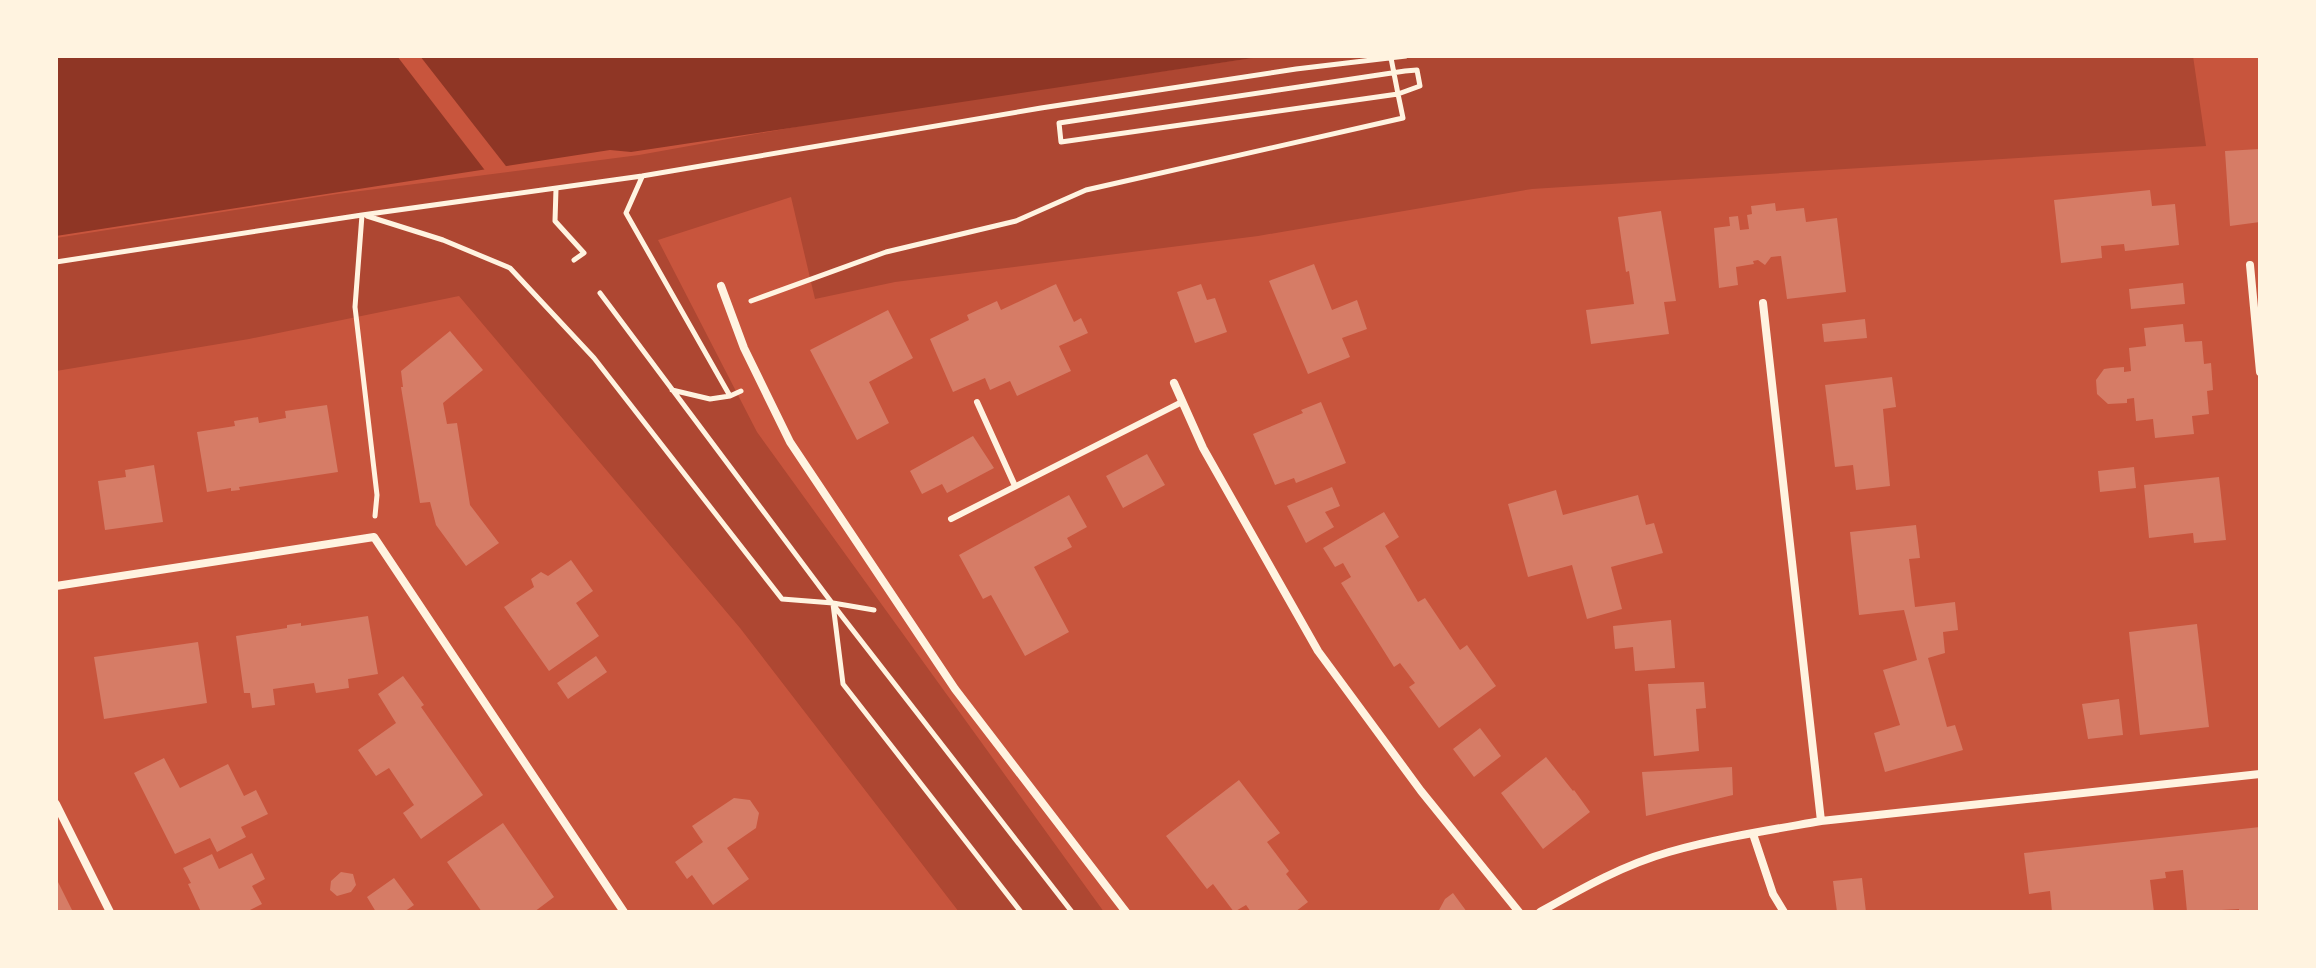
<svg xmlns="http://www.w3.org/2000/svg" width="2316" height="968" font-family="Merriweather,serif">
<rect width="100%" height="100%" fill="#c8553d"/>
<!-- green -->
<path fill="#ae4732" d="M 1266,56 L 2193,56 L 2206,146 L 1532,189 L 1258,236 L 895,282 L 815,299 L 791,197 L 658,240 L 757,432 L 1104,912 L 959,912 L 740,628 L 459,296 L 249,339 L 56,371 L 56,238 L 337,194 L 639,155 L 834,120 Z"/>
<!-- water -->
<path fill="#8f3625" d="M 56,56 L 1266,56 L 631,152 L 610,150 L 56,236 Z"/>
<!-- pier -->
<path fill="#c8553d" d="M 397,56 L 420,56 L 509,170 L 487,173 Z"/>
<!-- building -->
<path fill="#d67c66" d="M 2260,149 L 2260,222 L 2230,226 L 2225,151 Z
M 2150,190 L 2152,206 L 2175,204 L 2179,245 L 2125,251 L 2124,244 L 2101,246 L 2102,258 L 2061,263 L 2054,200 Z
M 1775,203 L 1776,211 L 1804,208 L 1806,222 L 1837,218 L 1846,292 L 1787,299 L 1781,256 L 1771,257 L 1765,265 L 1758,260 L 1753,261 L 1754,264 L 1736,267 L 1738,285 L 1719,288 L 1714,228 L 1730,226 L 1729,217 L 1738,216 L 1740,230 L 1749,229 L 1747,215 L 1752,214 L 1751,206 Z
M 1661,211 L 1676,301 L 1664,302 L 1669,334 L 1591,344 L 1586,310 L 1634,304 L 1629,271 L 1626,272 L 1618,217 Z
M 1314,264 L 1332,310 L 1357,300 L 1367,329 L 1342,338 L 1350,357 L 1308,374 L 1269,281 Z
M 2183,283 L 2185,304 L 2131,309 L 2129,289 Z
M 1056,284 L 1074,322 L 1081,318 L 1088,333 L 1059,346 L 1071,371 L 1017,396 L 1010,381 L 990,390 L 985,378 L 953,392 L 930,339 L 969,320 L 967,315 L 997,301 L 1001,310 Z
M 1201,284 L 1207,300 L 1215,298 L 1227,332 L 1195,343 L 1177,292 Z
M 888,310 L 913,358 L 869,382 L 889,423 L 857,440 L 810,350 Z
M 1865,319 L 1867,338 L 1824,342 L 1822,324 Z
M 2183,324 L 2185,342 L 2202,341 L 2204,364 L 2211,363 L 2213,390 L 2207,391 L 2209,414 L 2192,416 L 2194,434 L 2155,438 L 2153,419 L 2136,421 L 2134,398 L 2127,399 L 2127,403 L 2108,404 L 2097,394 L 2096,380 L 2104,369 L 2111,368 L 2124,367 L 2124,372 L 2131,371 L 2129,348 L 2146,346 L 2144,328 Z
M 450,331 L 483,370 L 443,403 L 447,424 L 457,423 L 470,505 L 499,543 L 466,566 L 436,525 L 430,502 L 420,503 L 401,387 L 403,387 L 401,371 Z
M 1892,377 L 1896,407 L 1883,409 L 1890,486 L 1856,490 L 1853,465 L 1835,467 L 1825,385 Z
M 1321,402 L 1346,463 L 1296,483 L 1294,478 L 1275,485 L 1253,434 L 1303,413 L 1301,410 Z
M 327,405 L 338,472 L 239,487 L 240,490 L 231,491 L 231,488 L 207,492 L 197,432 L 235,426 L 234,421 L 258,417 L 259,423 L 286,418 L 285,411 Z
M 973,436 L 994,468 L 947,493 L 942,484 L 922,494 L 910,471 Z
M 1147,454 L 1165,485 L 1123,508 L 1106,476 Z
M 154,465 L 163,522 L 105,530 L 98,481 L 126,477 L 125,470 Z
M 2134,467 L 2136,488 L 2100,492 L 2098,471 Z
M 2219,477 L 2226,540 L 2194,543 L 2193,533 L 2149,538 L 2144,485 Z
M 1332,487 L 1340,506 L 1325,512 L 1334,527 L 1306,543 L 1287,506 Z
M 1556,490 L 1563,515 L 1638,495 L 1646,525 L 1654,523 L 1663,553 L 1611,567 L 1622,609 L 1587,619 L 1572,565 L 1528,577 L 1508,504 Z
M 1069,495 L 1087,527 L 1067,538 L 1072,547 L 1034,567 L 1069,632 L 1025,656 L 991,595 L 983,599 L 959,555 Z
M 1384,512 L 1399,537 L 1385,546 L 1418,602 L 1425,598 L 1460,650 L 1467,645 L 1496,686 L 1439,728 L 1409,687 L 1415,683 L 1400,663 L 1394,667 L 1341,583 L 1351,577 L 1343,563 L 1335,567 L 1323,548 Z
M 1916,525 L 1920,558 L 1909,559 L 1915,607 L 1955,602 L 1958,630 L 1943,632 L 1945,653 L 1928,658 L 1947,727 L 1955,725 L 1963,750 L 1885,772 L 1874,733 L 1900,725 L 1883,670 L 1917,660 L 1904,610 L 1859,615 L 1850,532 Z
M 571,560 L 593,591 L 576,603 L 599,636 L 549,671 L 504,607 L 534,587 L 531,579 L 541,572 L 548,576 Z
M 368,616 L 378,674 L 348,679 L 349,688 L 316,693 L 314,683 L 273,689 L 275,705 L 252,708 L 250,693 L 244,693 L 236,636 L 287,628 L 287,625 L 301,623 L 301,626 Z
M 1671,620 L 1675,668 L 1635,671 L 1633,647 L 1615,649 L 1613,626 Z
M 2197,624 L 2209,727 L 2140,735 L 2129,632 Z
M 198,642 L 207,703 L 104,719 L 94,657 Z
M 596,656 L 607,672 L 568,699 L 557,683 Z
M 403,676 L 424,705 L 421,707 L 483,795 L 421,839 L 403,813 L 414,805 L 389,768 L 376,776 L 358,750 L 396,723 L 378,694 Z
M 1704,682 L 1706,708 L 1696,709 L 1699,751 L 1654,756 L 1648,684 Z
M 2119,699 L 2123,735 L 2088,739 L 2082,704 Z
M 1480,728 L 1501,756 L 1474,777 L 1453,749 Z
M 1546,757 L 1573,791 L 1574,790 L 1590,812 L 1543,849 L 1501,793 Z
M 164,758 L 180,788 L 228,764 L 244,796 L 256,790 L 268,814 L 241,827 L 246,837 L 217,852 L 210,838 L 175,854 L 134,773 Z
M 1732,767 L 1733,795 L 1646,816 L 1642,772 Z
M 1239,780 L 1280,833 L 1267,842 L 1289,871 L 1286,874 L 1308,902 L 1295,912 L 1251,912 L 1246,905 L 1234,912 L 1213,884 L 1207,889 L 1166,836 Z
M 734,798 L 750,800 L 759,813 L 756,828 L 727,848 L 749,879 L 713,905 L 692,875 L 687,879 L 675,862 L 703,842 L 692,826 Z
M 503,823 L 554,897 L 534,912 L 482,912 L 447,862 Z
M 2260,827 L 2260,912 L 2239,912 L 2239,909 L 2187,912 L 2183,870 L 2165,872 L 2166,878 L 2150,880 L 2154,912 L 2052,912 L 2050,891 L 2029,894 L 2024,853 Z
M 252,853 L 265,879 L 252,886 L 262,904 L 246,912 L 201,912 L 188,884 L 191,883 L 183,868 L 212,854 L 219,869 Z
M 341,872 L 353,874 L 356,885 L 351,892 L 337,896 L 330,890 L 331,881 Z
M 56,878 L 73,912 L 56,912 Z
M 394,878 L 414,905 L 404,912 L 376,912 L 367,897 Z
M 1862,878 L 1866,912 L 1837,912 L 1833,881 Z
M 1453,893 L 1467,912 L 1438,912 L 1445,899 Z"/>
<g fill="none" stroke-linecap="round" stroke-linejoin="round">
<!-- path -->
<path stroke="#fff3e0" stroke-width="5" d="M 642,177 L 626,213 L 730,396 L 741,391
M 556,189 L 555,221 L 584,253 L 574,260
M 362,215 L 355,307 L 377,495 L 375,516
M 367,216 L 443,240 L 510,268 L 594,358 L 782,599 L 833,603 L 874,610
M 56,262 L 362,215 L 642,176 L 1041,108 L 1296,69 L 1406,56
M 600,293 L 841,615 L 1072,912
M 751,301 L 886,252 L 1016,221 L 1086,190 L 1403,118 L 1398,94 L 1420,86 L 1417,70 L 1405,71 L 1059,123 L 1061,142 L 1398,94 L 1391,58
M 672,390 L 710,399 L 730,396
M 833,604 L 843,684 L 1021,912"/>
<!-- service -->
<path stroke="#fff3e0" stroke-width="6" d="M 977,402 L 1015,486
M 951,519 L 1182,402"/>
<!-- minor -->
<path stroke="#fff3e0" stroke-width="8" d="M 2250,265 L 2260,372
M 721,286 L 744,348 L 790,442 L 955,689 L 1126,912
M 1763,303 L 1821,821
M 1174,383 L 1203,448 L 1318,651 L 1421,791 L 1519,912
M 56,586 L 374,537 L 624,912
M 56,804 L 110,912
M 1753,834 L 1773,894 L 1784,912
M 1540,912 C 1581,889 1623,865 1669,852 C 1718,838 1770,830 1821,821 L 2260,774"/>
</g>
<!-- border -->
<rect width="2316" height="968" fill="none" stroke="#fff3e0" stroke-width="116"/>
</svg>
